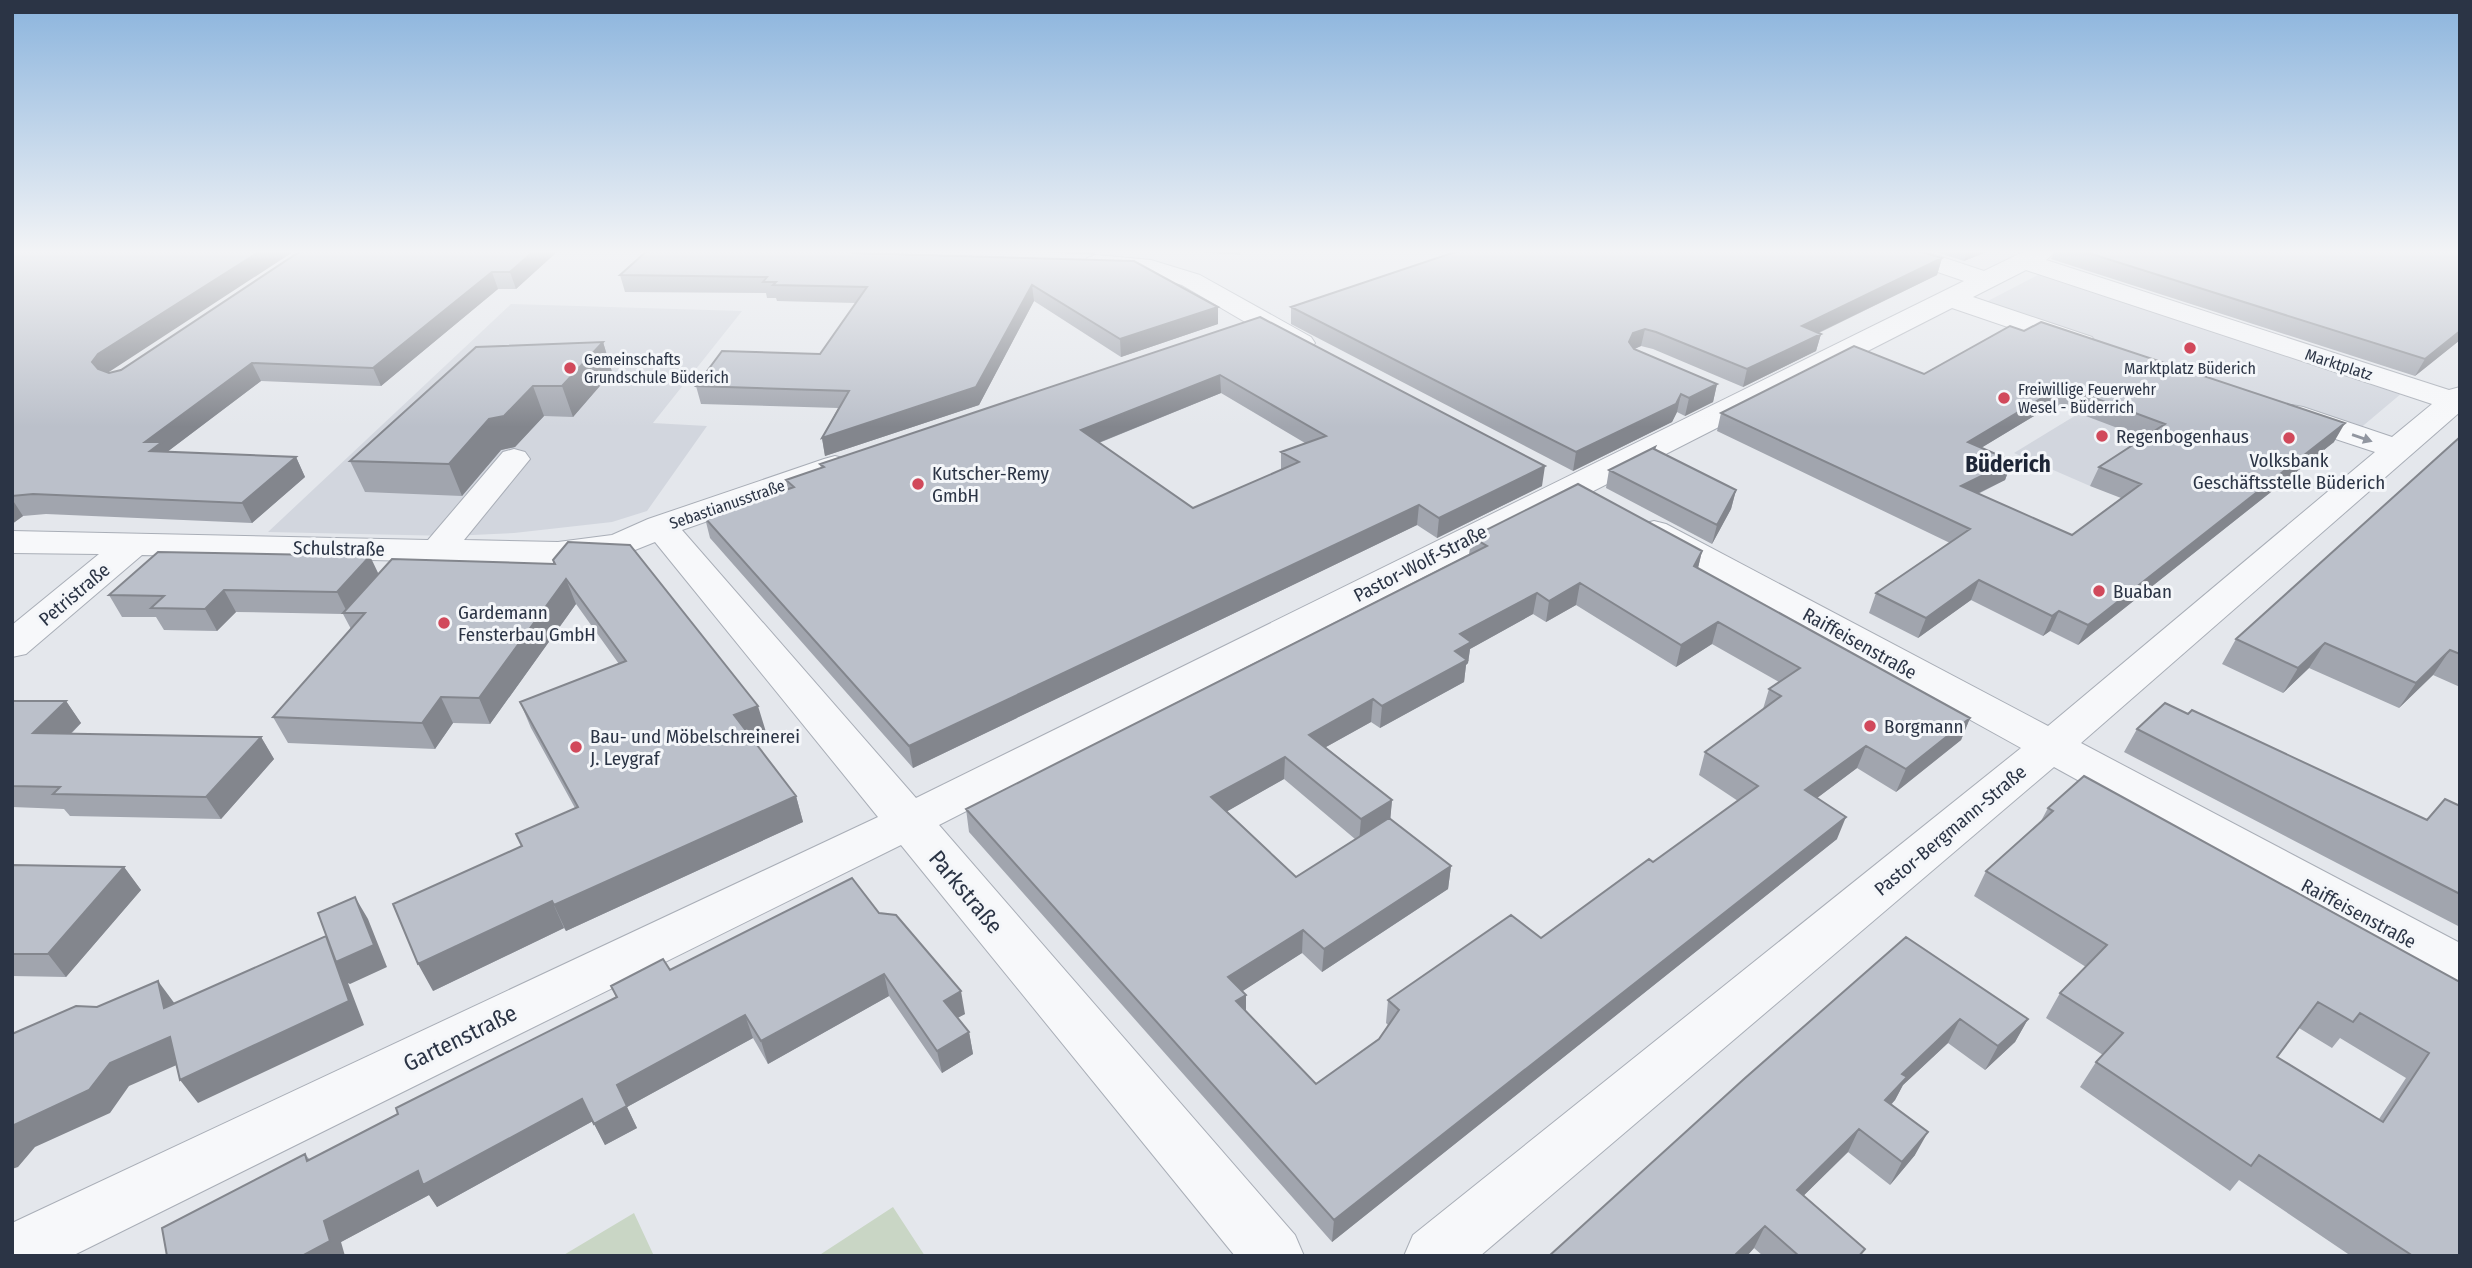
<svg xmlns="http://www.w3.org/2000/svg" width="2472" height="1268" font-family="'Fira Sans Condensed',sans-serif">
<rect width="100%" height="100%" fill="#e4e7ec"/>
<!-- built -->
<path fill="#d2d6de" d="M 2038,275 L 2402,393 L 2358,430 L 1986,302 Z
M 511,304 L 742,311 L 653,423 L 707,426 L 647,511 L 612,522 L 514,533 L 451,536 L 268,532 Z
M 2217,400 L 2090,486 L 2014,453 L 2091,406 Z"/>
<!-- green -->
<path fill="#c9d6c5" d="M 893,1207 L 925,1256 L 818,1256 Z
M 634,1213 L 654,1256 L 562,1256 Z"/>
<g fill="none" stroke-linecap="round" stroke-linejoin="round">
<defs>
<path id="minor" d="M 1885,250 L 1921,250 L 1984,271 L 2027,250 L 2058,250 L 2046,260 L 2449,390 L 2460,387 L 2460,412 L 2081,743 L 2460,943 L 2460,987 L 2442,981 L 2054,767 L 1480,1256 L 1404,1256 L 1413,1235 L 2021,748 L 1642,538 L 1637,531 L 1642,524 L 1654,521 L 1666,524 L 2048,726 L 2375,452 L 2281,421 L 2277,414 L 2281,407 L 2292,405 L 2303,407 L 2392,437 L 2432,404 L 2026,270 L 1973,297 L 2092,337 L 2096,343 L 2092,349 L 2082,351 L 2072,349 L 1952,308 L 939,825 L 1295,1235 L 1304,1256 L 1235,1256 L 901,845 L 72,1256 L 12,1256 L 12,1223 L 878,817 L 655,542 L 620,556 L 558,564 L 142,555 L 26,654 L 12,657 L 12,625 L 99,554 L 12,553 L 12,531 L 428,540 L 503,452 L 514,449 L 525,452 L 530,459 L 464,540 L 558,542 L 612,535 L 648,519 L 824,459 L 835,456 L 846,459 L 851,466 L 846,473 L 682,530 L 916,798 L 1964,281 L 1888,255 Z
M 1096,255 L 1151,260 L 1200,275 L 1311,337 L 1315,343 L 1311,349 L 1301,351 L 1291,349 L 1182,285 L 1149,275 L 1087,268 L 1083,263 L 1087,258 Z"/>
</defs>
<!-- minor casing -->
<use href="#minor" stroke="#a9aeb7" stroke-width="2"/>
<!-- minor -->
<use href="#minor" fill="#f7f8fa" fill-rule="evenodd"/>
</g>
<!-- wall -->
<path fill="#a1a5ae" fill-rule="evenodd" d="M 12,250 L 109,373 L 559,250 L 516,289 L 498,289 L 381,386 L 261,381 L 167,452 L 296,457 L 305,477 L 252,523 L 46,514 L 23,516 L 12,524 Z
M 857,250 L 857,253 L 1134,261 L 1218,324 L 1121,357 L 1034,301 L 979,405 L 825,456 L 822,438 L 838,408 L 701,404 L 696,386 L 820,354 L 856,303 L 777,301 L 776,298 L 767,298 L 766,293 L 625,292 L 620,275 Z
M 989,250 L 1095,250 L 1095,255 Z
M 1175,250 L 1255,250 L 1254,252 L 1241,252 L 1240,255 L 1175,251 Z
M 1929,250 L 1991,250 L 1964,261 Z
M 2055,250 L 2460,250 L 2460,340 L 2415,376 L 2051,259 Z
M 1942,258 L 1937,275 L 1819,333 L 1821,334 L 1816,351 L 1743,387 L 1653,349 L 1641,346 L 1634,349 L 1717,384 L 1713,402 L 1685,416 L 1677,412 L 1672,422 L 1573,471 L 1291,324 L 1291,307 Z
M 1260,317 L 1542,486 L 1437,538 L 1417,525 L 913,768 L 710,538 L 705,518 L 788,489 L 786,480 L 821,468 L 820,464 ZM 1221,393 L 1305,443 L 1281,452 L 1281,470 L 1193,508 L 1099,443 Z
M 2010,326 L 2334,442 L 2078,645 L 2050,631 L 2043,636 L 1971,600 L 1918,638 L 1869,613 L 1876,593 L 1950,543 L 1717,431 L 1721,413 L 1924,374 ZM 2054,404 L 2144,438 L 2099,467 L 2090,486 L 2121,498 L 2072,535 L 1978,494 L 2005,480 L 2012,461 L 1981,448 Z
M 603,342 L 612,372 L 573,417 L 544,416 L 515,447 L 501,450 L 462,496 L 365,492 L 350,461 Z
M 2460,437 L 2460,687 L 2433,675 L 2399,708 L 2309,668 L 2283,693 L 2222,664 L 2236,639 Z
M 1655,447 L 1654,450 L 1736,490 L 1731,509 L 1712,544 L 1606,488 L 1609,470 Z
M 1472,537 L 1702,551 L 1698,568 L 1970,718 L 1961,740 L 1896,792 L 1857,768 L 1817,798 L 1837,839 L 1332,1242 L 969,832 L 966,809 L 1469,554 ZM 1576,605 L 1676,667 L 1712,644 L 1779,682 L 1769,689 L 1763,709 L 1705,752 L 1699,775 L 1738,801 L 1653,862 L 1541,938 L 1388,1000 L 1386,1023 L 1388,1025 L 1379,1039 L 1316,1084 L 1246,1011 L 1246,995 L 1242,991 L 1302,953 L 1322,972 L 1448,889 L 1451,866 L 1390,819 L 1392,800 L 1326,747 L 1371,722 L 1380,728 L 1464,682 L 1466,665 L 1468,663 L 1470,649 L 1533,614 L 1546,622 ZM 1284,779 L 1355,839 L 1296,877 L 1227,811 Z
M 553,560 L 766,732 L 751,738 L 796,796 L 803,822 L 566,931 L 564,928 L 433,991 L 522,847 L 516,834 L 575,808 L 531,728 L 520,702 L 619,664 L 576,604 L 490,724 L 453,723 L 435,749 L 288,743 L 273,717 L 351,629 L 343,614 L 236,612 L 217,631 L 164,630 L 156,617 L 122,617 L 109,595 L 378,574 L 554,564 Z
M 12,701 L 66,701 L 81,723 L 71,734 L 261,737 L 274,759 L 221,819 L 70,816 L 64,809 L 12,807 Z
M 2188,714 L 2427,820 L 2460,806 L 2460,927 L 2124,752 L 2137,729 Z
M 2048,808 L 2460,982 L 2460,1256 L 2351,1256 L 2239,1180 L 2230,1191 L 2080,1087 L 2096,1062 L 2103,1055 L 2046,1018 L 2060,993 L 2086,967 L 1974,896 L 1986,871 L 2041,821 ZM 2299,1028 L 2332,1048 L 2340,1038 L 2406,1078 L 2379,1119 L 2277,1057 Z
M 12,865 L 124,867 L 141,890 L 66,977 L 12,976 Z
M 879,913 L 965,1014 L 957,1018 L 969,1032 L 973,1054 L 942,1073 L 889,996 L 768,1064 L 753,1038 L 627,1107 L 637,1128 L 605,1145 L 593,1121 L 437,1207 L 429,1195 L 341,1242 L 305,1154 L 310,1160 L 616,997 L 611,986 Z
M 1906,937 L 2028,1019 L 2015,1042 L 1985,1070 L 1948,1043 L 1903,1085 L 1895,1100 L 1891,1105 L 1915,1155 L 1890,1185 L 1848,1152 L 1803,1196 L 1861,1256 L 1763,1256 L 1754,1248 L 1747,1256 Z"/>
<!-- shaded-wall -->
<path fill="#83868d" d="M 262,250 L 296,250 L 109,372 L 102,380 L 92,362 L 98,354 Z
M 535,250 L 559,250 L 516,289 L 510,272 Z
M 1968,250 L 1991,250 L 1964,261 Z
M 1942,258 L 1937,275 L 1797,343 L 1802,326 Z
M 492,272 L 498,289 L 381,386 L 373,368 Z
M 1032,285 L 1034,301 L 979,405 L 825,456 L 822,438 Z
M 1218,307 L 1218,324 L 1121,357 L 1120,339 Z
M 1645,329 L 1641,346 L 1630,351 L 1629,342 L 1633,333 Z
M 2460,331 L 2460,340 L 2415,376 L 2425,359 Z
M 1821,334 L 1816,351 L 1743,387 L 1747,369 Z
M 603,342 L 612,372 L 573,417 L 562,386 Z
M 252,363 L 261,381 L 167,452 L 161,471 L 145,442 Z
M 1220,375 L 1221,393 L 1083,449 L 1081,430 Z
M 1717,384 L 1713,402 L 1685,416 L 1689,398 Z
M 533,386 L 544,416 L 515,447 L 501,450 L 462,496 L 449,464 L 489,419 Z
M 2062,386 L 2054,404 L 1961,460 L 1968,442 Z
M 1681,394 L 1677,412 L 1672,422 L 1573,471 L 1576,452 Z
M 2345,423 L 2334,442 L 2078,645 L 2088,625 Z
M 296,457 L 305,477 L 252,523 L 242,503 Z
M 2012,461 L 2005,480 L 1954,505 L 1961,486 Z
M 1545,466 L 1542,486 L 1437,538 L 1439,518 Z
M 1736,490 L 1731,509 L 1712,544 L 1717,525 Z
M 12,499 L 23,516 L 12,524 Z
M 1419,505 L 1417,525 L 913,768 L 909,746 Z
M 1702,551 L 1697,572 L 1694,566 Z
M 370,556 L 380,577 L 348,614 L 337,592 Z
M 566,579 L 576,604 L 490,724 L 479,698 Z
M 1979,580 L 1971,600 L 1918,638 L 1926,618 Z
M 1580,583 L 1576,605 L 1546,622 L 1549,601 Z
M 224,590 L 236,612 L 217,631 L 205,609 Z
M 1537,593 L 1533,614 L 1470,649 L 1468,663 L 1466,665 L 1464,682 L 1380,728 L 1382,706 L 1455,651 L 1460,634 Z
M 2059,611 L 2050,631 L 2043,636 L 2052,616 Z
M 1718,622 L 1712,644 L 1676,667 L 1681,645 Z
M 2325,643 L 2309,668 L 2283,693 L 2298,668 Z
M 2450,650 L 2433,675 L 2399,708 L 2416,683 Z
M 441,697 L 453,723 L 435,749 L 422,723 Z
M 1373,699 L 1371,722 L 1308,757 L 1309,735 Z
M 66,701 L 81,723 L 49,755 L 33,733 Z
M 758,706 L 766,732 L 742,741 L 734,715 Z
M 1970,718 L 1961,740 L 1896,792 L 1906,769 Z
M 261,737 L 274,759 L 221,819 L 206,797 Z
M 1866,746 L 1857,768 L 1797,813 L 1805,790 Z
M 1285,757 L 1284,779 L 1212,820 L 1211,797 Z
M 796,796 L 803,822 L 566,931 L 554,905 Z
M 1392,800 L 1390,823 L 1359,842 L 1361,819 Z
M 1846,817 L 1837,839 L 1332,1242 L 1334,1220 Z
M 1451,866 L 1448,889 L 1322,972 L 1324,949 Z
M 124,867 L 141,890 L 66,977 L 48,954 Z
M 355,897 L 368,919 L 387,967 L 350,984 L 348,983 L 364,1025 L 198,1103 L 180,1080 L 326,936 Z
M 552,901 L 564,928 L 433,991 L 418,964 Z
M 1303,930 L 1302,953 L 1229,1000 L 1228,977 Z
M 884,974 L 889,996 L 768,1064 L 761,1041 Z
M 158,981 L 175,1004 L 164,1008 Z
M 961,991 L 965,1014 L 948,1023 L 944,1001 Z
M 1246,995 L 1246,1018 L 1236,1001 Z
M 745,1015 L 753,1038 L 627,1107 L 637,1128 L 605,1145 L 594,1124 L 617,1085 Z
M 1960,1019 L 1948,1043 L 1903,1085 L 1895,1100 L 1873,1123 L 1885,1100 L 1902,1074 Z
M 2028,1019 L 2015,1042 L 1985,1070 L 1998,1046 Z
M 969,1032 L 973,1054 L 942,1073 L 937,1051 Z
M 170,1037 L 188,1060 L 129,1086 L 110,1113 L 35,1147 L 18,1167 L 12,1169 L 12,1126 L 13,1124 L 110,1063 Z
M 582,1099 L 593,1121 L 437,1207 L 429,1195 L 341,1242 L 345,1256 L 302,1256 L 324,1221 L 418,1171 Z
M 1859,1129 L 1848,1152 L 1786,1213 L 1797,1190 Z
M 1928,1132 L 1915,1155 L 1890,1185 L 1902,1162 Z
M 1765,1226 L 1754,1248 L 1747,1256 L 1734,1256 Z"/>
<!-- building -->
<path fill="#bbc0ca" stroke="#83868d" stroke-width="2" fill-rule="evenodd" d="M 12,250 L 262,250 L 98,354 L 92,362 L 98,369 L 109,373 L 121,370 L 302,250 L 535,250 L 510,272 L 492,272 L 373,368 L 252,363 L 145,442 L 162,442 L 150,451 L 296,457 L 242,503 L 33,494 L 12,496 Z
M 648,250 L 856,250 L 853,253 L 1134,261 L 1218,307 L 1120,339 L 1032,285 L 976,387 L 822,438 L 849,391 L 696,386 L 722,351 L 820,354 L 867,287 L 773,285 L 776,282 L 763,282 L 767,277 L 620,275 Z
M 1461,250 L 1916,250 L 1942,258 L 1802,326 L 1821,334 L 1747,369 L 1656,332 L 1645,329 L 1633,333 L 1629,342 L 1634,349 L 1717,384 L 1689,398 L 1681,394 L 1676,404 L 1576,452 L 1291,307 Z
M 2079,250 L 2460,250 L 2460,331 L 2425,359 Z
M 1260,317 L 1545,466 L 1439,518 L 1419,505 L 909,746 L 705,518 L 794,487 L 786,480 L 824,467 L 820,464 ZM 1220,375 L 1326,436 L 1281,452 L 1299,462 L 1193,508 L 1081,430 Z
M 2041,322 L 2345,423 L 2088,625 L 2059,611 L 2052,616 L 1979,580 L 1926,618 L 1876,593 L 1970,529 L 1721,413 L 1854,346 L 1924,374 L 2010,326 L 2024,331 ZM 2062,386 L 2165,424 L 2099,467 L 2141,484 L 2072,535 L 1961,486 L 2012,461 L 1968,442 Z
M 603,342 L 562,386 L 533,386 L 504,416 L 489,419 L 449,464 L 350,461 L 476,347 Z
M 2460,437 L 2460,654 L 2450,650 L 2416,683 L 2325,643 L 2298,668 L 2236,639 Z
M 1655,447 L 1654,449 L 1736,490 L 1717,525 L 1609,470 Z
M 1578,484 L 1702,551 L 1694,566 L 1970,718 L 1906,769 L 1866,746 L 1805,790 L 1846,817 L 1334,1220 L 966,809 L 1487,546 L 1472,537 ZM 1580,583 L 1681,645 L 1718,622 L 1800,668 L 1769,689 L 1781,696 L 1705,752 L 1758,786 L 1653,862 L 1649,859 L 1541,938 L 1511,915 L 1388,1000 L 1399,1010 L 1379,1039 L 1316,1084 L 1236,1001 L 1246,995 L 1228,977 L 1303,930 L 1324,949 L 1451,866 L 1389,818 L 1296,877 L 1211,797 L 1285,757 L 1361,819 L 1392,800 L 1309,735 L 1373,699 L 1382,706 L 1467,660 L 1455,651 L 1471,642 L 1460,634 L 1537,593 L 1549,601 Z
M 568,542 L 630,545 L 758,706 L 734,715 L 796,796 L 554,905 L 552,901 L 418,964 L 393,904 L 522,846 L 516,834 L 578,807 L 520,702 L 626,661 L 566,579 L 479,698 L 441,697 L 422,723 L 273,717 L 365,613 L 343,613 L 392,559 L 555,564 L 553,560 Z
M 158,552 L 370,556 L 337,592 L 224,590 L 205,609 L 151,608 L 164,596 L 109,595 Z
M 12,701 L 66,701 L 33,733 L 261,737 L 206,797 L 53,794 L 60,787 L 12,786 Z
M 2165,703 L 2188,714 L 2192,710 L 2427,820 L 2445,799 L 2460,806 L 2460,894 L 2137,729 Z
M 2084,776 L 2460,982 L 2460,1256 L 2413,1256 L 2259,1155 L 2251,1166 L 2096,1062 L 2123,1033 L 2060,993 L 2107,945 L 1986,871 L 2053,811 L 2048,808 ZM 2318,1002 L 2353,1022 L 2360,1013 L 2429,1053 L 2383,1122 L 2277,1057 Z
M 12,865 L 124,867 L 48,954 L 12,954 Z
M 852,878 L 879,913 L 896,915 L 961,991 L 944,1001 L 969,1032 L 937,1051 L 884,974 L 761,1041 L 745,1015 L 617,1085 L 627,1106 L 594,1124 L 582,1099 L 423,1185 L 418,1171 L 324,1221 L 330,1241 L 302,1256 L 167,1256 L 162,1228 L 305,1154 L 307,1161 L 398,1114 L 396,1108 L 617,997 L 611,986 L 663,959 L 670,970 Z
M 355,897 L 374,945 L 336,962 L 318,913 Z
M 326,936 L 349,1001 L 180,1080 L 170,1037 L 110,1063 L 89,1090 L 12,1126 L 12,1034 L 76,1006 L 97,1007 L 158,981 L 164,1008 Z
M 1906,937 L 2028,1019 L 1998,1046 L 1960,1019 L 1902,1074 L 1907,1077 L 1885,1100 L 1928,1132 L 1902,1162 L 1859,1129 L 1797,1190 L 1865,1249 L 1859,1256 L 1799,1256 L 1765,1226 L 1734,1256 L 1549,1256 L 1744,1079 Z"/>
<!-- one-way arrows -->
<defs><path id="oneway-solid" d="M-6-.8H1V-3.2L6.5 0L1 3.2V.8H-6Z" transform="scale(1.75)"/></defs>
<use fill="#9196a0" href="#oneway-solid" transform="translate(2362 438) rotate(19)"/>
<!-- sky -->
<linearGradient id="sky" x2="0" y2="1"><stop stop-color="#8bb4dd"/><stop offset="0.59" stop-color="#f3f4f6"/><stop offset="1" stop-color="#f3f4f6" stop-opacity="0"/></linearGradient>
<rect width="2472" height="427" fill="url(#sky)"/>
<!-- markers -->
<g fill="#d1495b" stroke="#f4f6f9" stroke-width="2.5">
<circle cx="2190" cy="348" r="7"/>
<circle cx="570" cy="368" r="7"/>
<circle cx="2004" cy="398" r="7"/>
<circle cx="2102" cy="436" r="7"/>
<circle cx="2289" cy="438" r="7"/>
<circle cx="918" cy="484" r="7"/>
<circle cx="2099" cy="591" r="7"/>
<circle cx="444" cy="623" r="7"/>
<circle cx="1870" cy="726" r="7"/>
<circle cx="576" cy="747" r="7"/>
</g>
<g text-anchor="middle" stroke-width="6" stroke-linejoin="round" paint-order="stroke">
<!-- far-poi labels -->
<g font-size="16" fill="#2b3445" stroke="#f4f6f9" text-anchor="start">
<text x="584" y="365">Gemeinschafts<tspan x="584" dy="18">Grundschule Büderich</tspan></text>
<text x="2190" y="374" text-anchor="middle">Marktplatz Büderich</text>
<text x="2018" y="395">Freiwillige Feuerwehr<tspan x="2018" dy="18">Wesel - Büderrich</tspan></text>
</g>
<!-- far-street labels -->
<g font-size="16" fill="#2b3445" stroke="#f4f6f9">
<text transform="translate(2339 364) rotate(18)" y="6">Marktplatz</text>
<text transform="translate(727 504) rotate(-19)" y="6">Sebastianusstraße</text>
</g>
<!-- poi labels -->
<g font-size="19" fill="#2b3445" stroke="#f4f6f9" text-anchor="start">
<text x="2116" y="443">Regenbogenhaus</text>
<text x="2289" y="467" text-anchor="middle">Volksbank<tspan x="2289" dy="22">Geschäftsstelle Büderich</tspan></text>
<text x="932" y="480">Kutscher-Remy<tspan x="932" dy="22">GmbH</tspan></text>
<text x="2113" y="598">Buaban</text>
<text x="458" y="619">Gardemann<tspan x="458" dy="22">Fensterbau GmbH</tspan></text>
<text x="1884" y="733">Borgmann</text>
<text x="590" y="743">Bau- und Möbelschreinerei<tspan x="590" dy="22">J. Leygraf</tspan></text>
</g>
<!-- street labels -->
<g font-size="19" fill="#2b3445" stroke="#f4f6f9">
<text transform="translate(339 548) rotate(1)" y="7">Schulstraße</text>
<text transform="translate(1420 563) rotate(-27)" y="7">Pastor-Wolf-Straße</text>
<text transform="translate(74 594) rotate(-40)" y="7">Petristraße</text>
<text transform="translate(1860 643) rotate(29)" y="7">Raiffeisenstraße</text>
<text transform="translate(1950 830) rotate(-40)" y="7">Pastor-Bergmann-Straße</text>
<text transform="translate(2359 913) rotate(28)" y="7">Raiffeisenstraße</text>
</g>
<!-- quarter labels -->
<g font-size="23" font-weight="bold" fill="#1d2536" stroke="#f4f6f9">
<text x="2008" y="472">Büderich</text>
</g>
<!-- near-street labels -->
<g font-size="23" fill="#2b3445" stroke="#f4f6f9">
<text transform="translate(966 892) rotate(50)" y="8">Parkstraße</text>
<text transform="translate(460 1038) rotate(-26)" y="8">Gartenstraße</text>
</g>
</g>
<!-- border -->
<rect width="2472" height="1268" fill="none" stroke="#2b3445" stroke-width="28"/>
</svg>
